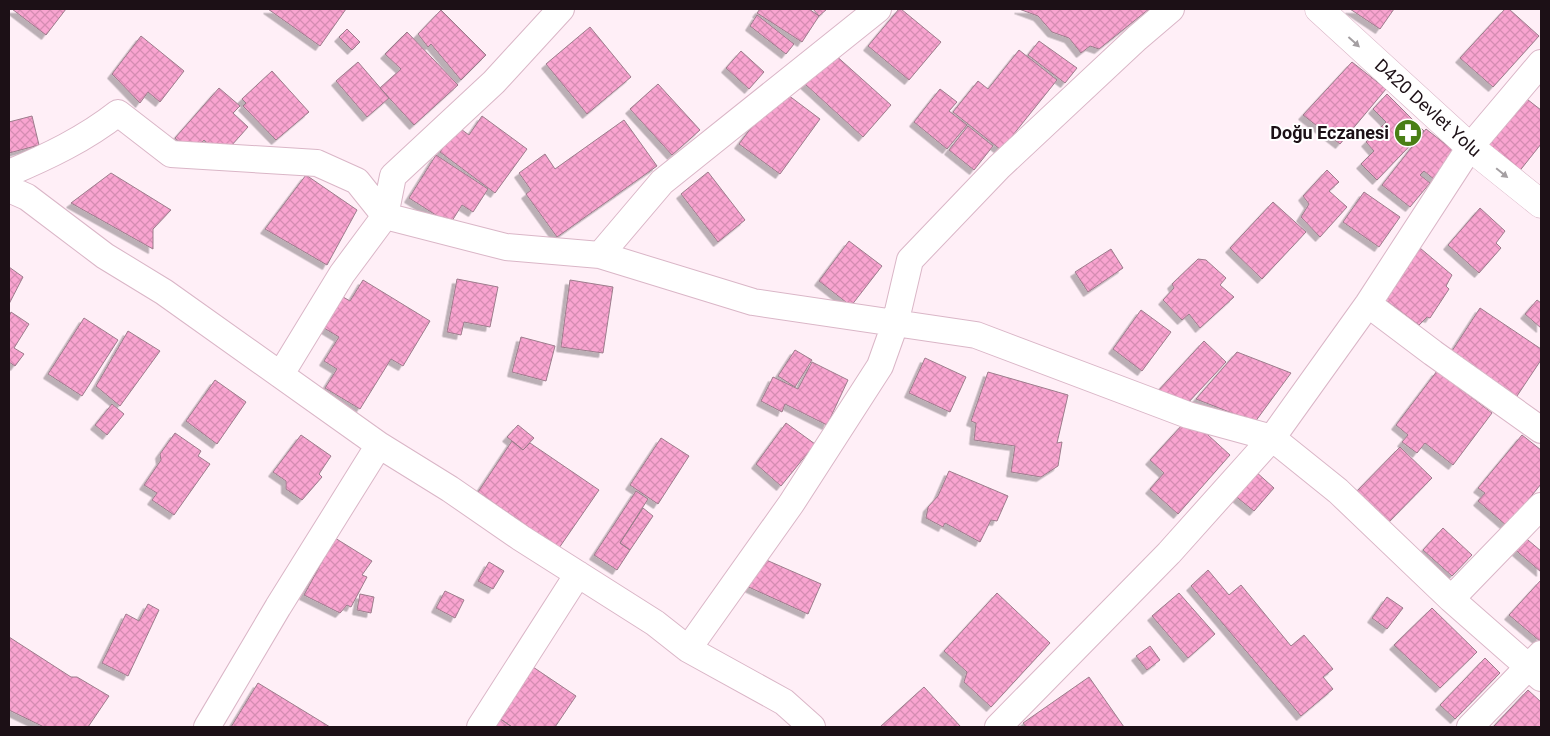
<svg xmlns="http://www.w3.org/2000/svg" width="1550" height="736" font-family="Roboto,sans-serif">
<defs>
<pattern id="building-cross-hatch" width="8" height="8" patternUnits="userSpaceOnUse" patternTransform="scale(1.25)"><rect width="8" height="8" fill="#f9a4d0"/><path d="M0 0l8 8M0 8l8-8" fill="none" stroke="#d58cb2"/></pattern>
<filter id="shadow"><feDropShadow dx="-4.5" dy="4.5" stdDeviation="0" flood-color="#0004"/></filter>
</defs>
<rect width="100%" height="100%" fill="#ffeff7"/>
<!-- building -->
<path fill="url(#building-cross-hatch)" stroke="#9d7c8c" filter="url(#shadow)" d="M 12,9 L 66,9 L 46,35 Z
M 268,9 L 346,9 L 320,46 Z
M 760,9 L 809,9 L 819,16 L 802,42 L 757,13 Z
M 813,9 L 827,9 L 819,16 Z
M 899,9 L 901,9 L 941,42 L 909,80 L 868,46 Z
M 1019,9 L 1149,9 L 1099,49 L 1090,46 L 1081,53 L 1069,38 L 1052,32 L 1038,16 Z
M 1350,9 L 1394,9 L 1380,29 Z
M 1505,9 L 1509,9 L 1539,36 L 1493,87 L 1460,58 Z
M 441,10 L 486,55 L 461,80 L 431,44 L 428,47 L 418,34 Z
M 757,15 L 794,44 L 786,54 L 750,26 Z
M 590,27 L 631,77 L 587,114 L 546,64 Z
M 347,29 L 360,42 L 352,50 L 339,37 Z
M 407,32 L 458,85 L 414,125 L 380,88 L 401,69 L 385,54 Z
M 141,36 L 184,71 L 160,102 L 148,92 L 140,103 L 112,74 Z
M 1039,41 L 1077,68 L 1065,83 L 1028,55 Z
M 1019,50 L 1057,80 L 1001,150 L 953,112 L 978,81 L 988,89 Z
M 741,51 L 764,72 L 749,89 L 726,68 Z
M 833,53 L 891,105 L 863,137 L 805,84 Z
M 358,62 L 389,98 L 367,117 L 336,81 Z
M 1352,62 L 1386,89 L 1340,144 L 1303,115 Z
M 272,71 L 309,112 L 276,140 L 243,106 L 246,103 L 242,99 Z
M 658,84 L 700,130 L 672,155 L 630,109 Z
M 219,88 L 240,106 L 233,113 L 248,127 L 222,156 L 204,140 L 192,153 L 175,138 Z
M 780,89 L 820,119 L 780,174 L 739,144 Z
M 940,89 L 957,102 L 949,111 L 967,125 L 947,149 L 914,122 Z
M 1387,94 L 1424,131 L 1377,180 L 1361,164 L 1374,151 L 1366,142 L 1386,122 L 1373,109 Z
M 1523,96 L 1541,110 L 1541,144 L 1518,173 L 1484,145 Z
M 32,116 L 39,145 L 9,153 L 9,122 Z
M 482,116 L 527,149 L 495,193 L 440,152 L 458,127 L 469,135 Z
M 624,120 L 657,166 L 557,237 L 526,194 L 531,190 L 519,173 L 545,154 L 555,169 Z
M 968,126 L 993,146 L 974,170 L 949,150 Z
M 1426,129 L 1457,153 L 1435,180 L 1424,171 L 1420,175 L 1430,183 L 1410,207 L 1382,185 Z
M 436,155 L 488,189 L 473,212 L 462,205 L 450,224 L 409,198 Z
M 1327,170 L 1339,182 L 1329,191 L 1347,207 L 1320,237 L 1301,217 L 1309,204 L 1303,196 Z
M 708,172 L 745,220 L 718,242 L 681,194 Z
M 111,173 L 171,210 L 153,229 L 153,249 L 71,203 Z
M 306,175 L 357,210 L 327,265 L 265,229 Z
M 1364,192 L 1400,217 L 1379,247 L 1343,222 Z
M 1273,202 L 1306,232 L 1262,279 L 1230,248 Z
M 1480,208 L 1505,231 L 1496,243 L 1501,248 L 1479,273 L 1448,245 Z
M 849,241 L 882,266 L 851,306 L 819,281 Z
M 1420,248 L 1452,275 L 1446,286 L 1449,289 L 1430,318 L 1427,317 L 1419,325 L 1380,296 Z
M 1111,249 L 1123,268 L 1088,292 L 1075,272 Z
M 1198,259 L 1206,260 L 1226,278 L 1220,285 L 1234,297 L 1200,328 L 1189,314 L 1182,320 L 1163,300 L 1174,288 L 1172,284 Z
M 9,267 L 23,277 L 9,304 Z
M 457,279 L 498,287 L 490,327 L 464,322 L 461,335 L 447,332 Z
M 363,280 L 430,321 L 403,366 L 391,359 L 360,409 L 325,388 L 337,369 L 324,361 L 339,337 L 324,328 L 343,297 L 350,301 Z
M 570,280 L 613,287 L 603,353 L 561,347 Z
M 1537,300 L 1541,303 L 1541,328 L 1525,314 Z
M 1480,308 L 1541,349 L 1541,360 L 1515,399 L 1450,354 Z
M 1141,310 L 1171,332 L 1142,371 L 1113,349 Z
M 11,312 L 29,324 L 14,348 L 24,354 L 15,366 L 9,362 L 9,317 Z
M 84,318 L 118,340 L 82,396 L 48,374 Z
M 128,331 L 160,351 L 120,406 L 96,386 Z
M 521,337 L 555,346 L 546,381 L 512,372 Z
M 1204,341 L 1226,362 L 1186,405 L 1157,392 Z
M 795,350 L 812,360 L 795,387 L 778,376 Z
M 1237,352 L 1291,373 L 1255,422 L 1196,399 Z
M 925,358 L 966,377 L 950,412 L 909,393 Z
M 812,362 L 848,380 L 827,425 L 785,404 L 782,412 L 761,401 L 773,377 L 798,389 Z
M 1437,371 L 1492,413 L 1453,465 L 1425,443 L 1417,453 L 1402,442 L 1408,435 L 1396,425 Z
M 988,372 L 1068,395 L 1057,443 L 1062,442 L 1058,466 L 1041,477 L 1011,472 L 1015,446 L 974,440 L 976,423 L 971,421 Z
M 215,380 L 246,402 L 217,444 L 186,421 Z
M 112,404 L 124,414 L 107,435 L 95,425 Z
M 786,423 L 815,444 L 781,486 L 756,464 Z
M 1183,424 L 1197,425 L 1230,455 L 1178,514 L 1150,489 L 1164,473 L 1150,460 Z
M 518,425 L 534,438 L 523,450 L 507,437 Z
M 175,433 L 201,451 L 198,456 L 210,464 L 174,515 L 152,500 L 157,493 L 144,485 L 161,460 L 160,454 Z
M 301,435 L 331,456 L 319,474 L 322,477 L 302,500 L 286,489 L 286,481 L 273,472 Z
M 1522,435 L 1541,450 L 1541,484 L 1507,526 L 1478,501 L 1485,493 L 1478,488 Z
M 661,438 L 689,456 L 658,504 L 630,485 Z
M 512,441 L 523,450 L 530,443 L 599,490 L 559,548 L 478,492 Z
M 1400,447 L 1432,478 L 1386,525 L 1354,494 Z
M 949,471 L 1008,496 L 997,521 L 991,520 L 980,542 L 945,523 L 943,527 L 926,518 L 928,507 L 938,496 Z
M 1255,471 L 1274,488 L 1254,511 L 1234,495 Z
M 636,491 L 648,499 L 620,543 L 630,550 L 617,570 L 594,555 Z
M 643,508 L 653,516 L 630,550 L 620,543 Z
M 1443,528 L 1472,555 L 1452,576 L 1423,550 Z
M 1522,535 L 1541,551 L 1541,572 L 1512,547 Z
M 335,538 L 372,561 L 362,575 L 367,577 L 351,607 L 347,605 L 340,613 L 304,595 Z
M 764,559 L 821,584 L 808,614 L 742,584 Z
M 489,562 L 504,571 L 493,589 L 478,581 Z
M 1208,570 L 1229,595 L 1241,585 L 1291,646 L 1304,635 L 1333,669 L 1323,677 L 1333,689 L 1301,716 L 1191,586 Z
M 1541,580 L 1541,642 L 1509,615 Z
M 445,591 L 464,600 L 455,618 L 436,608 Z
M 997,593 L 1050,643 L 991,707 L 964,682 L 967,672 L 944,651 Z
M 1179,593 L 1215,634 L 1188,658 L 1152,616 Z
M 360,594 L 374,597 L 371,613 L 357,610 Z
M 1387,597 L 1403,608 L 1387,629 L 1372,618 Z
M 148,604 L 159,610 L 128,676 L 102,663 L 126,614 L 139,621 Z
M 1432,608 L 1477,652 L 1440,688 L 1394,645 Z
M 9,637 L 71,677 L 77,677 L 109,696 L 88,727 L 44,727 L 9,710 Z
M 1150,646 L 1160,660 L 1147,670 L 1136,656 Z
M 1485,658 L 1500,673 L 1455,719 L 1440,705 Z
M 533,667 L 576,696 L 555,727 L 512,727 L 499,718 Z
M 1089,677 L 1124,727 L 1026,727 L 1023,723 Z
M 258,683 L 330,727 L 231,727 Z
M 924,687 L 961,727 L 880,727 Z
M 1528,690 L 1541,702 L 1541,727 L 1493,727 Z
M 499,718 L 512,727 L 492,727 Z"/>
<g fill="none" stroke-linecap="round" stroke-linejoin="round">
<defs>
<path id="minor" d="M 9,173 C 47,157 85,139 118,113 L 171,154 L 317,163 L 357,181 L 385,216 L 506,247 L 600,255 L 753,302 L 976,335 L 1188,415 L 1272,438 L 1338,491 L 1451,599 L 1541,678
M 9,189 L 27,197 L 105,256 L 164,292 L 379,445 L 450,489 L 521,538 L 655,623 L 688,649 L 784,702 L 812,727
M 600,255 L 662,182 L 878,9
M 1368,304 L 1433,353 L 1541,430
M 281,374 L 342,274 L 385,216 L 393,176 L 494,82 L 561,9
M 1451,599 L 1541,506
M 688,649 L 791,504 L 880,366 L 895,324 L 910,260 L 999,167 L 1137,38 L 1171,9
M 207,727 L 278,607 L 379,445
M 480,727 L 578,574
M 998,727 L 1169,553 L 1272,438 L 1368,304 L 1470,147 L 1541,63
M 1470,727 L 1541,654"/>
<path id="tertiary" d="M 1319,9 L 1470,147 L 1541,204"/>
</defs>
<!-- minor casing -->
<use href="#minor" stroke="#dab6c7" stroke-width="28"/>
<!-- tertiary casing -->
<use href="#tertiary" stroke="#dab6c7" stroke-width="29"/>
<!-- minor -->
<use href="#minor" stroke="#fff" stroke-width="26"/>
<!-- tertiary -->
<use href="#tertiary" stroke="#fff" stroke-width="28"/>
</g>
<!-- one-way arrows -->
<defs><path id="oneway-solid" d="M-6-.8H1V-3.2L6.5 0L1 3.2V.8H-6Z" transform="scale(1.25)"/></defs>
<g fill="#a49fa2">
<use href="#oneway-solid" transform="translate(1354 42) rotate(42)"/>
<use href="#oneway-solid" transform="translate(1502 173) rotate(39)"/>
</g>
<!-- icons -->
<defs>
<symbol id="pharmacy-disc" viewBox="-11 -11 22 22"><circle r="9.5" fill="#497f15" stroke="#fff"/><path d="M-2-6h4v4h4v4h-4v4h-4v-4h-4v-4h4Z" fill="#fff"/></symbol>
</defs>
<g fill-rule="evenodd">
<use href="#pharmacy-disc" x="1392" y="117" width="32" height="32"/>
</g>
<g text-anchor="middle" stroke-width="4" stroke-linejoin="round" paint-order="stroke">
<!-- street labels -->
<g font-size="18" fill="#1c1016" stroke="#fff">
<text transform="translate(1428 108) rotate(42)" y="6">D420 Devlet Yolu</text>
</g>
<!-- poi labels -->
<g font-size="18" font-weight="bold" fill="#1c1016" stroke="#fff" text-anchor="end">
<text x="1389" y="139">Doğu Eczanesi</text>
</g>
</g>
<!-- border -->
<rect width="1550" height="736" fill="none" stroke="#1c1016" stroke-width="20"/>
</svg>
